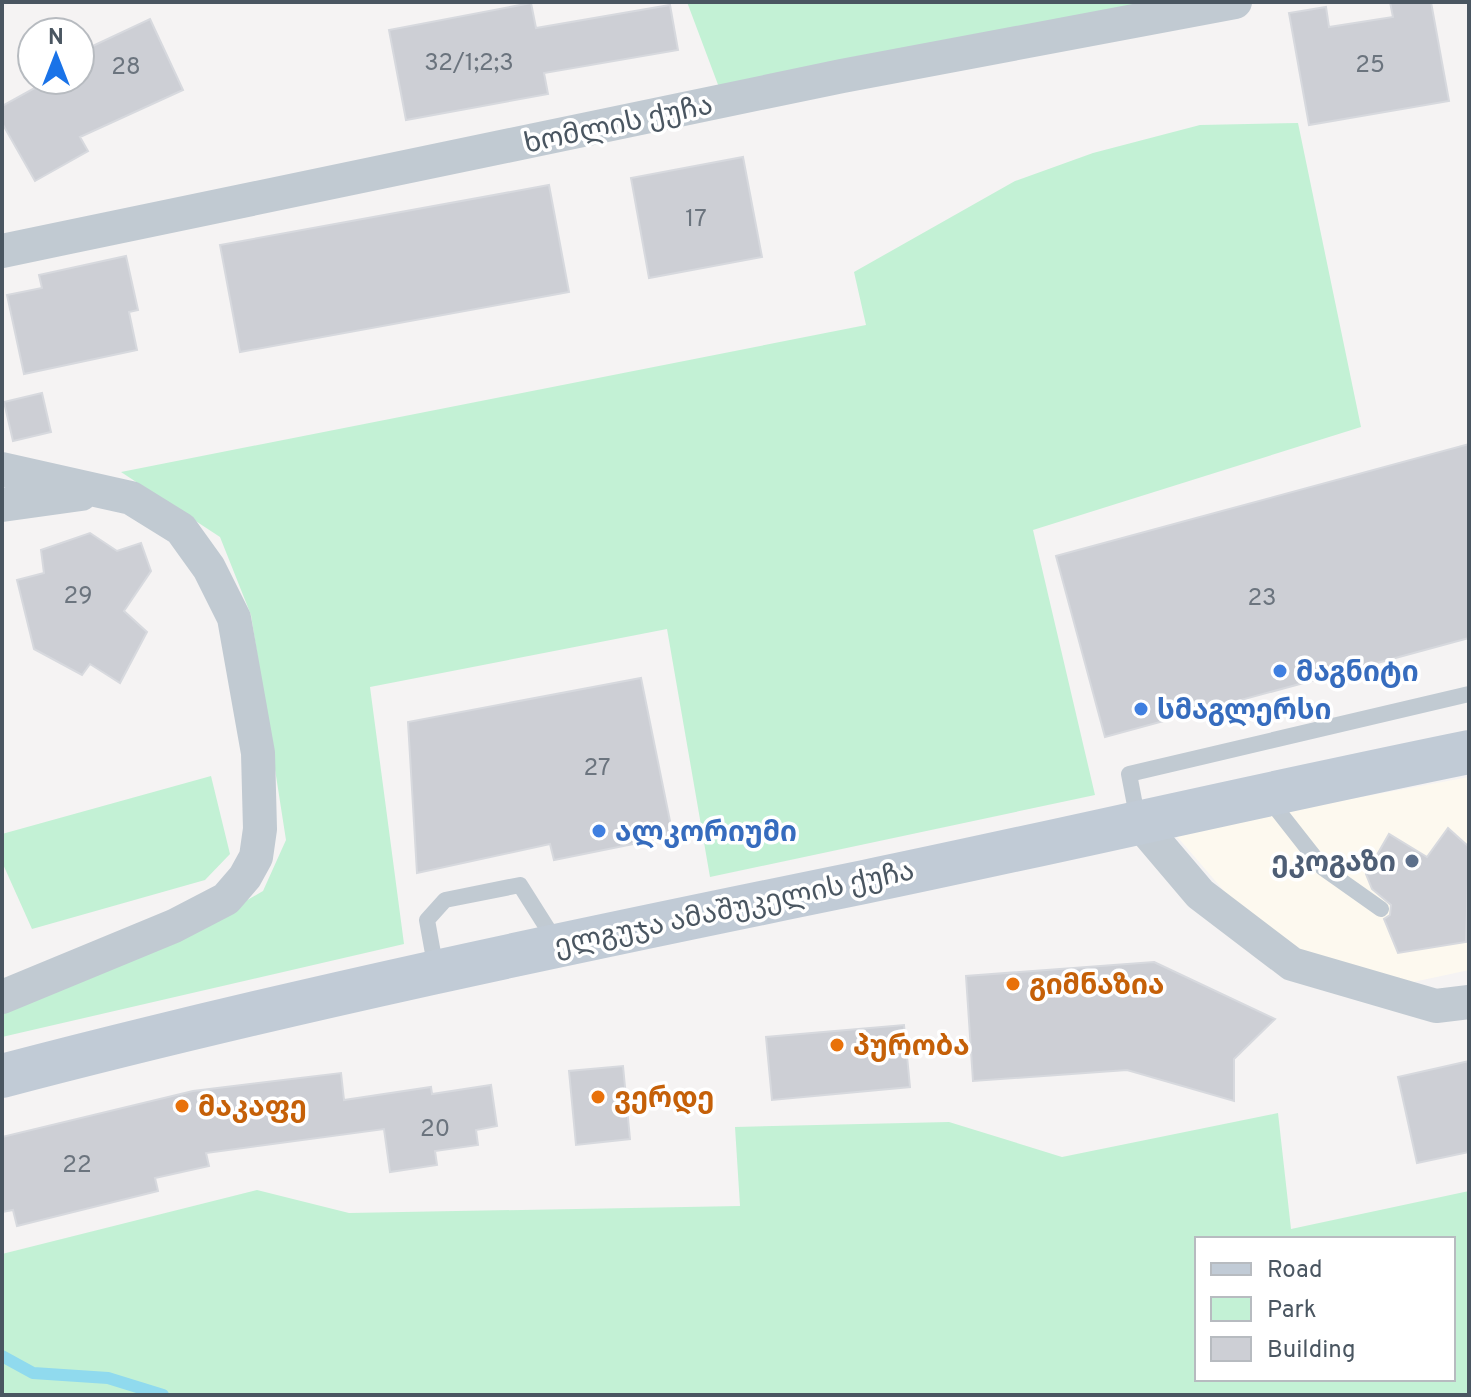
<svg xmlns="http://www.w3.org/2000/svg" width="1471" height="1397" font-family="Overpass,'Noto Sans Georgian',sans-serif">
<rect width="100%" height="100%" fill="#f5f3f3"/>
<!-- commercial -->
<path fill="#fdf9ef" d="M 1469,777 L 1469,970 L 1404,984 L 1305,959 L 1225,892 L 1173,832 Z"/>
<!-- green -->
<path fill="#c3f1d5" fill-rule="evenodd" d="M 687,2 L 1165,2 L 720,90 Z
M 1298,123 L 1361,427 L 1033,530 L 1095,795 L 710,877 L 667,629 L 370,687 L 404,944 L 2,1037 L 2,1010 L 181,938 L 263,891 L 286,840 L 251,615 L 220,537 L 121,472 L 866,325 L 854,272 L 1015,181 L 1093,153 L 1200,125 Z
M 211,776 L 230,854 L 205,880 L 32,929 L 2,862 L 2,834 Z
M 1278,1113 L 1291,1229 L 1469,1191 L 1469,1395 L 2,1395 L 2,1254 L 257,1190 L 349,1213 L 740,1206 L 735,1127 L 949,1122 L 1062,1157 ZM 1197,1239 L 1453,1239 L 1453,1379 L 1197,1379 Z"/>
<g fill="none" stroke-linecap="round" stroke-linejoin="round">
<!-- stream -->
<path stroke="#90daee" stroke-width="12" d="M 2,1356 L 33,1373 L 108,1378 L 163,1395"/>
</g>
<!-- building -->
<path fill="#cdcfd5" stroke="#d7d9de" stroke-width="2" d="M 1390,2 L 1431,2 L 1449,101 L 1309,125 L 1289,13 L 1326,7 L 1329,27 L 1393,17 Z
M 531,3 L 536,28 L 670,5 L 678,50 L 544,73 L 548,94 L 406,120 L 389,30 Z
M 150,19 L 183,90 L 80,137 L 88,151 L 35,181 L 2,123 L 2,106 L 49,80 L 80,80 L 80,52 Z
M 743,157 L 762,257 L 649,278 L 631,178 Z
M 549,185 L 569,292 L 240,352 L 220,245 Z
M 126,256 L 138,310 L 129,312 L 137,350 L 24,374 L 7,295 L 42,288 L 39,275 Z
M 42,393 L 51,432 L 13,441 L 4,402 Z
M 1469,444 L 1469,638 L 1105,737 L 1056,556 Z
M 90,533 L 117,551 L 141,543 L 151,571 L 124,611 L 147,632 L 120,683 L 90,664 L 82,675 L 34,649 L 17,580 L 44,573 L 41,550 Z
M 641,678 L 673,836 L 554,860 L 550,844 L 417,873 L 408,722 Z
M 1448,828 L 1469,847 L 1466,942 L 1398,953 L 1384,919 L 1390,915 L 1391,905 L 1372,889 L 1366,874 L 1389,834 L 1427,857 Z
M 1154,962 L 1275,1019 L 1234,1059 L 1234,1101 L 1127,1070 L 973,1081 L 966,976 Z
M 904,1025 L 910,1087 L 772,1100 L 766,1037 Z
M 1469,1061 L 1469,1152 L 1417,1163 L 1398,1077 Z
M 623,1066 L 630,1139 L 576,1145 L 569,1071 Z
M 341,1073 L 344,1100 L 431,1087 L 432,1094 L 491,1085 L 497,1126 L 476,1130 L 478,1145 L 435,1151 L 437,1165 L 390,1172 L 384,1129 L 206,1153 L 209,1166 L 155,1178 L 158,1191 L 17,1226 L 13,1210 L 2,1212 L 2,1137 L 193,1091 Z"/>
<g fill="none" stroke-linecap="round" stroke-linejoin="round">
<!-- lane -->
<path stroke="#c1cad2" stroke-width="16" d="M 1268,798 L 1323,868 L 1381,909
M 1138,821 L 1129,774 L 1469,694
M 436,970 L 427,920 L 445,900 L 520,885 L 556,942"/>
<!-- street -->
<path stroke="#c1cad2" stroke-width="34" d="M 2,251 L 842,76 L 1235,2
M 2,469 L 131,498 L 181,529 L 209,568 L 234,618 L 258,753 L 260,829 L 256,857 L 245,877 L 226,899 L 174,926 L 2,997
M 2,505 L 81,494
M 1138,821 L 1200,894 L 1292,964 L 1436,1006 L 1469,1002"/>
<!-- secondary -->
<path stroke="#c1cbd6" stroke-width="44" d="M 2,1076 C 287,1001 575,941 864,882 C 1066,840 1267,793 1469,752"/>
</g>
<!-- markers -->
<g fill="#3f7fe0" stroke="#fff" stroke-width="3">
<circle cx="1280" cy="671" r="8"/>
<circle cx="1141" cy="709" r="8"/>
<circle cx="599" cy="831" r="8"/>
</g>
<circle fill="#5c6f8a" stroke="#fff" stroke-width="3" cx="1412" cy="861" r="8"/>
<g fill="#e8710a" stroke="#fff" stroke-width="3">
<circle cx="1013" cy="984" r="8"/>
<circle cx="837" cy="1045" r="8"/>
<circle cx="598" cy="1097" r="8"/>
<circle cx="182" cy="1106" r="8"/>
</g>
<g text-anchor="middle" stroke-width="7" stroke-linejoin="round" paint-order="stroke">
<!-- number labels -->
<g font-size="24" fill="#6b747e">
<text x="469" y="70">32/1;2;3</text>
<text x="1370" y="72">25</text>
<text x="126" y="74">28</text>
<text x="696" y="226">17</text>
<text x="78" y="603">29</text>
<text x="1262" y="605">23</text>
<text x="597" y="775">27</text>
<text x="435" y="1136">20</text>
<text x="77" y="1172">22</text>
</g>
<!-- street labels -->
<g font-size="28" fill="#4a5661" stroke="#fff">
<text transform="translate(618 123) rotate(-12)" y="10">ხომლის ქუჩა</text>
<text transform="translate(734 907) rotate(-12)" y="10">ელგუჯა ამაშუკელის ქუჩა</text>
</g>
<!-- shop labels -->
<g font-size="28" font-weight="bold" fill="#366cbe" stroke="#fff" text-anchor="start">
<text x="1296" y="681">მაგნიტი</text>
<text x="1157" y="719">სმაგლერსი</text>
<text x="615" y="841">ალკორიუმი</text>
</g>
<!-- service labels -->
<g font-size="28" font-weight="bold" fill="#4e5e75" stroke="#fff" text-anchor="end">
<text x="1396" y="871">ეკოგაზი</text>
</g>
<!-- food labels -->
<g font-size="28" font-weight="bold" fill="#c56008" stroke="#fff" text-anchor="start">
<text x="1029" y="994">გიმნაზია</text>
<text x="853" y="1055">პურობა</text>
<text x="614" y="1107">ვერდე</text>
<text x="198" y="1116">მაკაფე</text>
</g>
</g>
<!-- border -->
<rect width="1471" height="1397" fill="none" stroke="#4a5661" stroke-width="8"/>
<!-- legend -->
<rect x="1195" y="1237" width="260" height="144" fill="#ffffff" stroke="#b7bbc0" stroke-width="2"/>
<rect x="1211" y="1263" width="40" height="12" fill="#c1cbd6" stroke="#b7bbc0" stroke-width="2"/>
<text x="1267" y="1277" font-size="24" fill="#4a5661">Road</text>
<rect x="1211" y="1297" width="40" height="24" fill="#c3f1d5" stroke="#b7bbc0" stroke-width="2"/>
<text x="1267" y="1317" font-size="24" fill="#4a5661">Park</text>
<rect x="1211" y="1337" width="40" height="24" fill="#cdcfd5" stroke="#b7bbc0" stroke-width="2"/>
<text x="1267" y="1357" font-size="24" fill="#4a5661">Building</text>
<!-- north arrow -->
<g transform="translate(56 56)"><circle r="38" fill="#ffffff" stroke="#b7bbc0" stroke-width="2"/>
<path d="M0-6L14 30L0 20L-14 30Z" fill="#1a73e8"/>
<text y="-12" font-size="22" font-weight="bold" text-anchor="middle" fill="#4a5661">N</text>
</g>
</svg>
